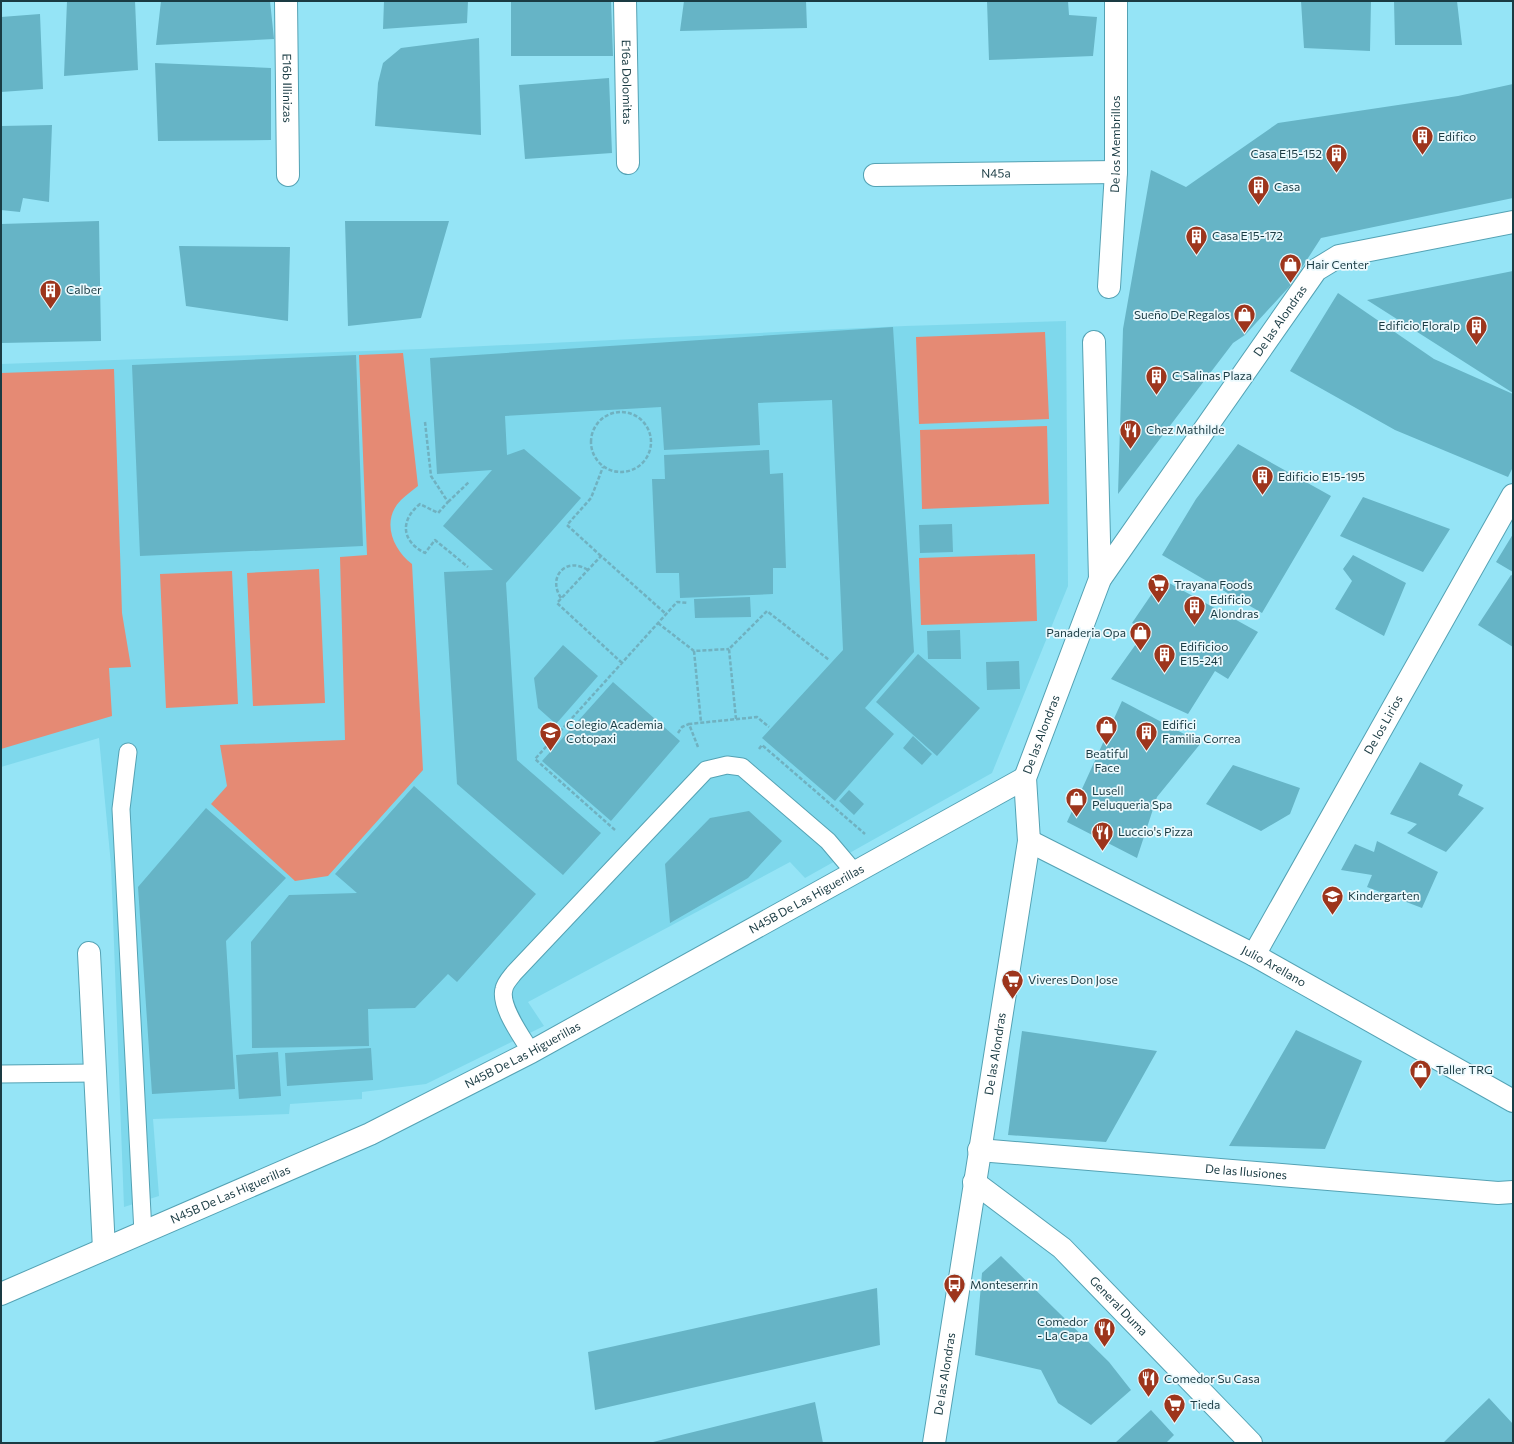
<svg xmlns="http://www.w3.org/2000/svg" width="1514" height="1444" font-family="Commissioner,sans-serif">
<rect width="100%" height="100%" fill="#95e4f6"/>
<!-- built -->
<path fill="#7ed8ec" d="M 1066,321 L 1068,586 L 992,773 L 805,878 L 790,862 L 528,1002 L 544,1026 L 426,1084 L 362,1092 L 362,1099 L 290,1104 L 289,1114 L 153,1119 L 159,1196 L 124,1207 L 111,865 L 99,738 L 1,767 L 1,364 L 422,349 L 905,326 Z"/>
<!-- green -->
<path fill="#e58a74" d="M 1045,332 L 1049,419 L 919,424 L 916,337 Z
M 403,353 L 418,486 C 412,491 406,495 401,500 C 381,520 392,549 412,564 L 423,770 L 328,876 L 295,881 L 211,804 L 227,786 L 220,745 L 345,740 L 340,557 L 367,555 L 359,355 Z
M 114,369 L 122,613 L 131,667 L 109,668 L 112,716 L 1,749 L 1,373 Z
M 1047,426 L 1049,504 L 922,509 L 920,430 Z
M 1035,554 L 1037,621 L 921,625 L 919,558 Z
M 319,569 L 325,703 L 253,706 L 247,573 Z
M 232,571 L 238,704 L 166,708 L 160,574 Z"/>
<!-- building -->
<path fill="#66b4c6" d="M 67,1 L 135,1 L 138,70 L 64,76 Z
M 161,1 L 270,1 L 274,39 L 156,45 Z
M 384,1 L 468,1 L 467,23 L 383,29 Z
M 511,1 L 611,1 L 613,56 L 511,56 Z
M 684,1 L 806,1 L 807,28 L 680,31 Z
M 987,1 L 1068,1 L 1069,15 L 1097,17 L 1093,56 L 989,60 Z
M 1301,1 L 1371,1 L 1370,51 L 1304,48 Z
M 1394,1 L 1457,1 L 1462,45 L 1395,45 Z
M 40,14 L 43,89 L 1,92 L 1,17 Z
M 479,38 L 481,135 L 375,126 L 378,83 L 383,63 L 401,48 Z
M 155,63 L 271,68 L 271,140 L 158,141 Z
M 609,78 L 612,153 L 525,159 L 519,85 Z
M 1513,84 L 1513,198 L 1321,238 L 1290,286 L 1245,335 L 1233,343 L 1118,494 L 1123,329 L 1151,170 L 1186,187 L 1278,123 L 1458,96 Z
M 52,125 L 49,202 L 23,198 L 20,212 L 1,210 L 1,126 Z
M 99,221 L 101,341 L 1,343 L 1,224 Z
M 345,221 L 449,221 L 421,318 L 348,326 Z
M 179,246 L 290,247 L 288,321 L 186,306 Z
M 1513,271 L 1513,393 L 1367,300 Z
M 1338,293 L 1434,359 L 1513,394 L 1513,467 L 1508,477 L 1395,430 L 1290,371 Z
M 893,327 L 914,652 L 865,708 L 894,734 L 835,801 L 762,738 L 843,650 L 832,400 L 758,403 L 760,445 L 664,450 L 661,407 L 505,416 L 507,455 L 524,449 L 581,498 L 506,583 L 517,760 L 601,833 L 563,875 L 457,784 L 444,572 L 493,570 L 443,526 L 492,470 L 437,474 L 430,358 Z
M 356,355 L 363,546 L 140,556 L 132,365 Z
M 1238,444 L 1331,496 L 1262,613 L 1162,555 L 1196,499 Z
M 769,450 L 770,474 L 783,473 L 786,568 L 773,568 L 773,594 L 680,598 L 679,573 L 656,573 L 652,479 L 665,479 L 664,455 Z
M 1363,497 L 1450,529 L 1423,572 L 1340,536 Z
M 952,524 L 953,552 L 920,553 L 919,525 Z
M 1513,534 L 1513,572 L 1496,562 Z
M 1353,555 L 1406,583 L 1384,636 L 1335,609 L 1352,581 L 1343,569 Z
M 1511,575 L 1513,576 L 1513,647 L 1478,625 Z
M 1162,579 L 1258,632 L 1228,679 L 1215,671 L 1188,714 L 1111,679 L 1146,630 L 1132,623 Z
M 750,597 L 751,617 L 695,618 L 694,599 Z
M 960,630 L 961,659 L 928,659 L 927,631 Z
M 563,645 L 598,676 L 556,724 L 538,708 L 534,678 Z
M 918,654 L 980,708 L 937,756 L 876,702 Z
M 1019,661 L 1020,689 L 987,690 L 986,662 Z
M 613,682 L 680,741 L 611,821 L 542,761 Z
M 1122,701 L 1201,743 L 1157,797 L 1137,858 L 1067,822 Z
M 913,736 L 932,754 L 922,765 L 903,748 Z
M 1420,762 L 1463,785 L 1458,795 L 1484,808 L 1446,852 L 1407,833 L 1417,824 L 1390,814 Z
M 1233,765 L 1300,788 L 1290,814 L 1261,831 L 1206,804 Z
M 414,786 L 536,894 L 457,982 L 448,974 L 415,1008 L 368,1009 L 369,1046 L 252,1048 L 251,942 L 289,895 L 357,893 L 335,874 Z
M 849,790 L 864,804 L 854,815 L 839,801 Z
M 206,808 L 286,878 L 226,941 L 235,1089 L 152,1094 L 138,887 Z
M 749,811 L 782,841 L 748,878 L 670,923 L 665,864 L 710,818 Z
M 1377,841 L 1438,872 L 1422,908 L 1367,887 L 1372,875 L 1341,870 L 1355,844 L 1374,852 Z
M 1296,1030 L 1362,1061 L 1325,1149 L 1229,1146 Z
M 1022,1031 L 1157,1051 L 1106,1142 L 1008,1135 Z
M 371,1048 L 373,1080 L 287,1086 L 285,1053 Z
M 278,1052 L 281,1096 L 239,1099 L 236,1055 Z
M 1001,1256 L 1109,1362 L 1131,1390 L 1091,1425 L 1058,1403 L 1041,1370 L 975,1355 L 982,1273 Z
M 877,1288 L 880,1345 L 595,1410 L 588,1352 Z
M 1489,1398 L 1513,1424 L 1513,1443 L 1443,1443 Z
M 815,1402 L 823,1443 L 653,1443 L 653,1442 Z
M 1151,1410 L 1174,1435 L 1166,1443 L 1115,1443 Z"/>
<g fill="none" stroke-linecap="round" stroke-linejoin="round">
<defs>
<path id="service" d="M 128,752 L 121,809 L 143,1233
M 531,1052 C 522,1037 499,1006 504,989 C 505,983 511,977 514,973 L 706,770 L 727,765 L 742,767 L 828,841 L 855,873
M 1,1074 L 95,1073"/>
<g id="minor">
<path id="s1" d="M 286,1 L 288,175"/>
<path id="s2" d="M 625,1 L 628,163"/>
<path id="s3" d="M 875,175 L 1116,172"/>
<path id="s4" d="M 1109,287 L 1116,172 L 1116,1"/>
<path d="M 1094,342 L 1100,579"/>
<path id="s5" d="M 1029,841 L 1254,955 L 1513,1101"/>
<path d="M 89,953 L 104,1249"/>
<path id="s6" d="M 1254,955 L 1513,495"/>
<path id="s7" d="M 979,1150 L 1498,1193 L 1513,1192"/>
<path id="s8" d="M 974,1182 L 1062,1248 L 1251,1443"/>
<path id="s9" d="M 1,1294 L 370,1134 L 531,1052 L 1025,778"/>
<path id="s10" d="M 934,1443 L 1029,841 L 1025,778 L 1100,579 L 1316,270 L 1339,256 L 1513,222"/>
</g>
</defs>
<!-- service casing -->
<use href="#service" stroke="#54a2b4" stroke-width="19"/>
<!-- minor casing -->
<use href="#minor" stroke="#54a2b4" stroke-width="24"/>
<!-- path -->
<path stroke="#70b1c0" stroke-width="2.5" stroke-dasharray="4 2" stroke-linecap="butt" d="M591 442a30 30 0 1 1 60 0a30 30 0 1 1-60 0Z
M 425,422 L 431,476 L 448,502 L 438,513 L 420,504 C 400,520 401,541 425,553 L 435,540 L 468,567
M 448,502 L 469,482
M 601,556 L 567,525 L 591,498 L 603,467
M 561,598 C 547,577 566,556 588,570
M 658,623 L 694,651 L 729,649
M 694,651 L 701,722
M 622,663 L 557,603 L 601,556 L 666,614
M 736,719 L 729,649 L 767,611 L 829,660
M 678,733 L 682,727 L 689,724
M 698,747 L 689,724 L 757,717 L 769,727
M 759,749 L 762,745 L 865,834
M 615,830 L 535,759 L 677,602 L 688,603"/>
<!-- service -->
<use href="#service" stroke="#fff" stroke-width="17"/>
<!-- minor -->
<use href="#minor" stroke="#fff" stroke-width="22"/>
</g>
<!-- icons -->
<defs>
<symbol id="building-pin" viewBox="-11 -11 22 30"><path d="M0 17L-7.5 6A9.5 9.5 0 1 1 7.5 6Z" fill="#9d351c" stroke="#ebf9fd"/><path d="M-4-6H4V6H1V3H-1V6H-4ZM-2.5-4.3h1.7v1.8h-1.7ZM.8-4.3h1.7v1.8H.8ZM-2.5-1h1.7V.8h-1.7ZM.8-1h1.7V.8H.8Z" fill="#fff"/></symbol>
<symbol id="shop-pin" viewBox="-11 -11 22 30"><path d="M0 17L-7.5 6A9.5 9.5 0 1 1 7.5 6Z" fill="#9d351c" stroke="#ebf9fd"/><path d="M-5-2.5h2.3a2.7 3.5 0 0 1 5.4 0H5L5.5 6h-11ZM-1.5-2.5h3a1.5 2.3 0 0 0-3 0Z" fill="#fff"/></symbol>
<symbol id="restaurant-pin" viewBox="-11 -11 22 30"><path d="M0 17L-7.5 6A9.5 9.5 0 1 1 7.5 6Z" fill="#9d351c" stroke="#ebf9fd"/><path d="M-5-6h1v4h1v-4h1v4h1v-4h1v5L-1.5 .5V6h-2V.5L-5-1ZM5-6V6H3V1.5H1.5Q1.5-4 5-6Z" fill="#fff"/></symbol>
<symbol id="supermarket-pin" viewBox="-11 -11 22 30"><path d="M0 17L-7.5 6A9.5 9.5 0 1 1 7.5 6Z" fill="#9d351c" stroke="#ebf9fd"/><path d="M-6-5.5h2.5l.6 2H6L4.5 2H-2.5L-4.4-4H-6ZM-1.5 3.2a1.3 1.3 0 1 0 .1 0ZM3 3.2a1.3 1.3 0 1 0 .1 0Z" fill="#fff"/></symbol>
<symbol id="university-pin" viewBox="-11 -11 22 30"><path d="M0 17L-7.5 6A9.5 9.5 0 1 1 7.5 6Z" fill="#9d351c" stroke="#ebf9fd"/><path d="M0-5L7-2L0 1L-7-2ZM-4 1L0 2.5L4 1V4Q0 6-4 4Z" fill="#fff"/></symbol>
<symbol id="school-pin" viewBox="-11 -11 22 30"><path d="M0 17L-7.5 6A9.5 9.5 0 1 1 7.5 6Z" fill="#9d351c" stroke="#ebf9fd"/><path d="M0-5L7-2L0 1L-7-2ZM-4 1L0 2.5L4 1V4Q0 6-4 4Z" fill="#fff"/></symbol>
<symbol id="bus-pin" viewBox="-11 -11 22 30"><path d="M0 17L-7.5 6A9.5 9.5 0 1 1 7.5 6Z" fill="#9d351c" stroke="#ebf9fd"/><path d="M-5-6H5V4H4V6H2V4H-2V6H-4V4H-5ZM-3.5-4V0h7V-4ZM-3.5 1.2v1.5H-2V1.2ZM2 1.2v1.5H3.5V1.2Z" fill="#fff"/></symbol>
</defs>
<g fill-rule="evenodd">
<use href="#building-pin" x="1410" y="124" width="25" height="34"/>
<use href="#building-pin" x="1324" y="142" width="25" height="34"/>
<use href="#building-pin" x="1246" y="174" width="25" height="34"/>
<use href="#building-pin" x="1184" y="224" width="25" height="34"/>
<use href="#shop-pin" x="1278" y="252" width="25" height="34"/>
<use href="#building-pin" x="38" y="278" width="25" height="34"/>
<use href="#shop-pin" x="1232" y="302" width="25" height="34"/>
<use href="#building-pin" x="1464" y="314" width="25" height="34"/>
<use href="#building-pin" x="1144" y="364" width="25" height="34"/>
<use href="#restaurant-pin" x="1118" y="418" width="25" height="34"/>
<use href="#building-pin" x="1250" y="464" width="25" height="34"/>
<use href="#supermarket-pin" x="1146" y="572" width="25" height="34"/>
<use href="#building-pin" x="1182" y="594" width="25" height="34"/>
<use href="#shop-pin" x="1128" y="620" width="25" height="34"/>
<use href="#building-pin" x="1152" y="642" width="25" height="34"/>
<use href="#shop-pin" x="1094" y="714" width="25" height="34"/>
<use href="#university-pin" x="538" y="720" width="25" height="34"/>
<use href="#building-pin" x="1134" y="720" width="25" height="34"/>
<use href="#shop-pin" x="1064" y="786" width="25" height="34"/>
<use href="#restaurant-pin" x="1090" y="820" width="25" height="34"/>
<use href="#school-pin" x="1320" y="884" width="25" height="34"/>
<use href="#supermarket-pin" x="1000" y="968" width="25" height="34"/>
<use href="#shop-pin" x="1408" y="1058" width="25" height="34"/>
<use href="#bus-pin" x="942" y="1272" width="25" height="34"/>
<use href="#restaurant-pin" x="1092" y="1316" width="25" height="34"/>
<use href="#restaurant-pin" x="1136" y="1366" width="25" height="34"/>
<use href="#supermarket-pin" x="1162" y="1392" width="25" height="34"/>
</g>
<g text-anchor="middle" stroke-width="3.5" stroke-linejoin="round" paint-order="stroke">
<!-- street labels -->
<g font-size="12" fill="#1a3b43" stroke="#ebf9fd">
<text dy="4" stroke="none"><textPath href="#s2" startOffset="81">E16a Dolomitas</textPath></text>
<text dy="4" stroke="none"><textPath href="#s1" startOffset="87">E16b Illinizas</textPath></text>
<text dy="4" stroke="none"><textPath href="#s4" startOffset="143">De los Membrillos</textPath></text>
<text dy="4" stroke="none"><textPath href="#s3" startOffset="121">N45a</textPath></text>
<text dy="4" stroke="none"><textPath href="#s10" startOffset="1200">De las Alondras</textPath></text>
<text dy="4" stroke="none"><textPath href="#s6" startOffset="264">De los Lirios</textPath></text>
<text dy="4" stroke="none"><textPath href="#s10" startOffset="719">De las Alondras</textPath></text>
<text dy="4" stroke="none"><textPath href="#s9" startOffset="898">N45B De Las Higuerillas</textPath></text>
<text dy="4" stroke="none"><textPath href="#s5" startOffset="275">Julio Arellano</textPath></text>
<text dy="4" stroke="none"><textPath href="#s10" startOffset="394">De las Alondras</textPath></text>
<text dy="4" stroke="none"><textPath href="#s9" startOffset="574">N45B De Las Higuerillas</textPath></text>
<text dy="4" stroke="none"><textPath href="#s7" startOffset="268">De las Ilusiones</textPath></text>
<text dy="4" stroke="none"><textPath href="#s9" startOffset="250">N45B De Las Higuerillas</textPath></text>
<text dy="4" stroke="none"><textPath href="#s8" startOffset="191">General Duma</textPath></text>
<text dy="4" stroke="none"><textPath href="#s10" startOffset="70">De las Alondras</textPath></text>
</g>
<!-- poi labels -->
<g font-size="12" fill="#1a3b43" stroke="#ebf9fd" text-anchor="start">
<text x="1438" y="141">Edifico</text>
<text x="1322" y="158" text-anchor="end">Casa E15-152</text>
<text x="1274" y="191">Casa</text>
<text x="1212" y="240">Casa E15-172</text>
<text x="1306" y="269">Hair Center</text>
<text x="66" y="294">Calber</text>
<text x="1230" y="319" text-anchor="end">Sueño De Regalos</text>
<text x="1460" y="330" text-anchor="end">Edificio Floralp</text>
<text x="1172" y="380">C Salinas Plaza</text>
<text x="1146" y="434">Chez Mathilde</text>
<text x="1278" y="481">Edificio E15-195</text>
<text x="1174" y="589">Trayana Foods</text>
<text x="1210" y="604">Edificio<tspan x="1210" dy="14">Alondras</tspan></text>
<text x="1126" y="637" text-anchor="end">Panaderia Opa</text>
<text x="1180" y="651">Edificioo<tspan x="1180" dy="14">E15-241</tspan></text>
<text x="566" y="729">Colegio Academia<tspan x="566" dy="14">Cotopaxi</tspan></text>
<text x="1162" y="729">Edifici<tspan x="1162" dy="14">Familia Correa</tspan></text>
<text x="1107" y="758" text-anchor="middle">Beatiful<tspan x="1107" dy="14">Face</tspan></text>
<text x="1092" y="795">Lusell<tspan x="1092" dy="14">Peluqueria Spa</tspan></text>
<text x="1118" y="836">Luccio's Pizza</text>
<text x="1348" y="900">Kindergarten</text>
<text x="1028" y="984">Viveres Don Jose</text>
<text x="1436" y="1074">Taller TRG</text>
<text x="970" y="1289">Monteserrin</text>
<text x="1088" y="1326" text-anchor="end">Comedor<tspan x="1088" dy="14">- La Capa</tspan></text>
<text x="1164" y="1383">Comedor Su Casa</text>
<text x="1190" y="1409">Tieda</text>
</g>
</g>
<!-- border -->
<rect width="1514" height="1444" fill="none" stroke="#1a3b43" stroke-width="4"/>
</svg>
